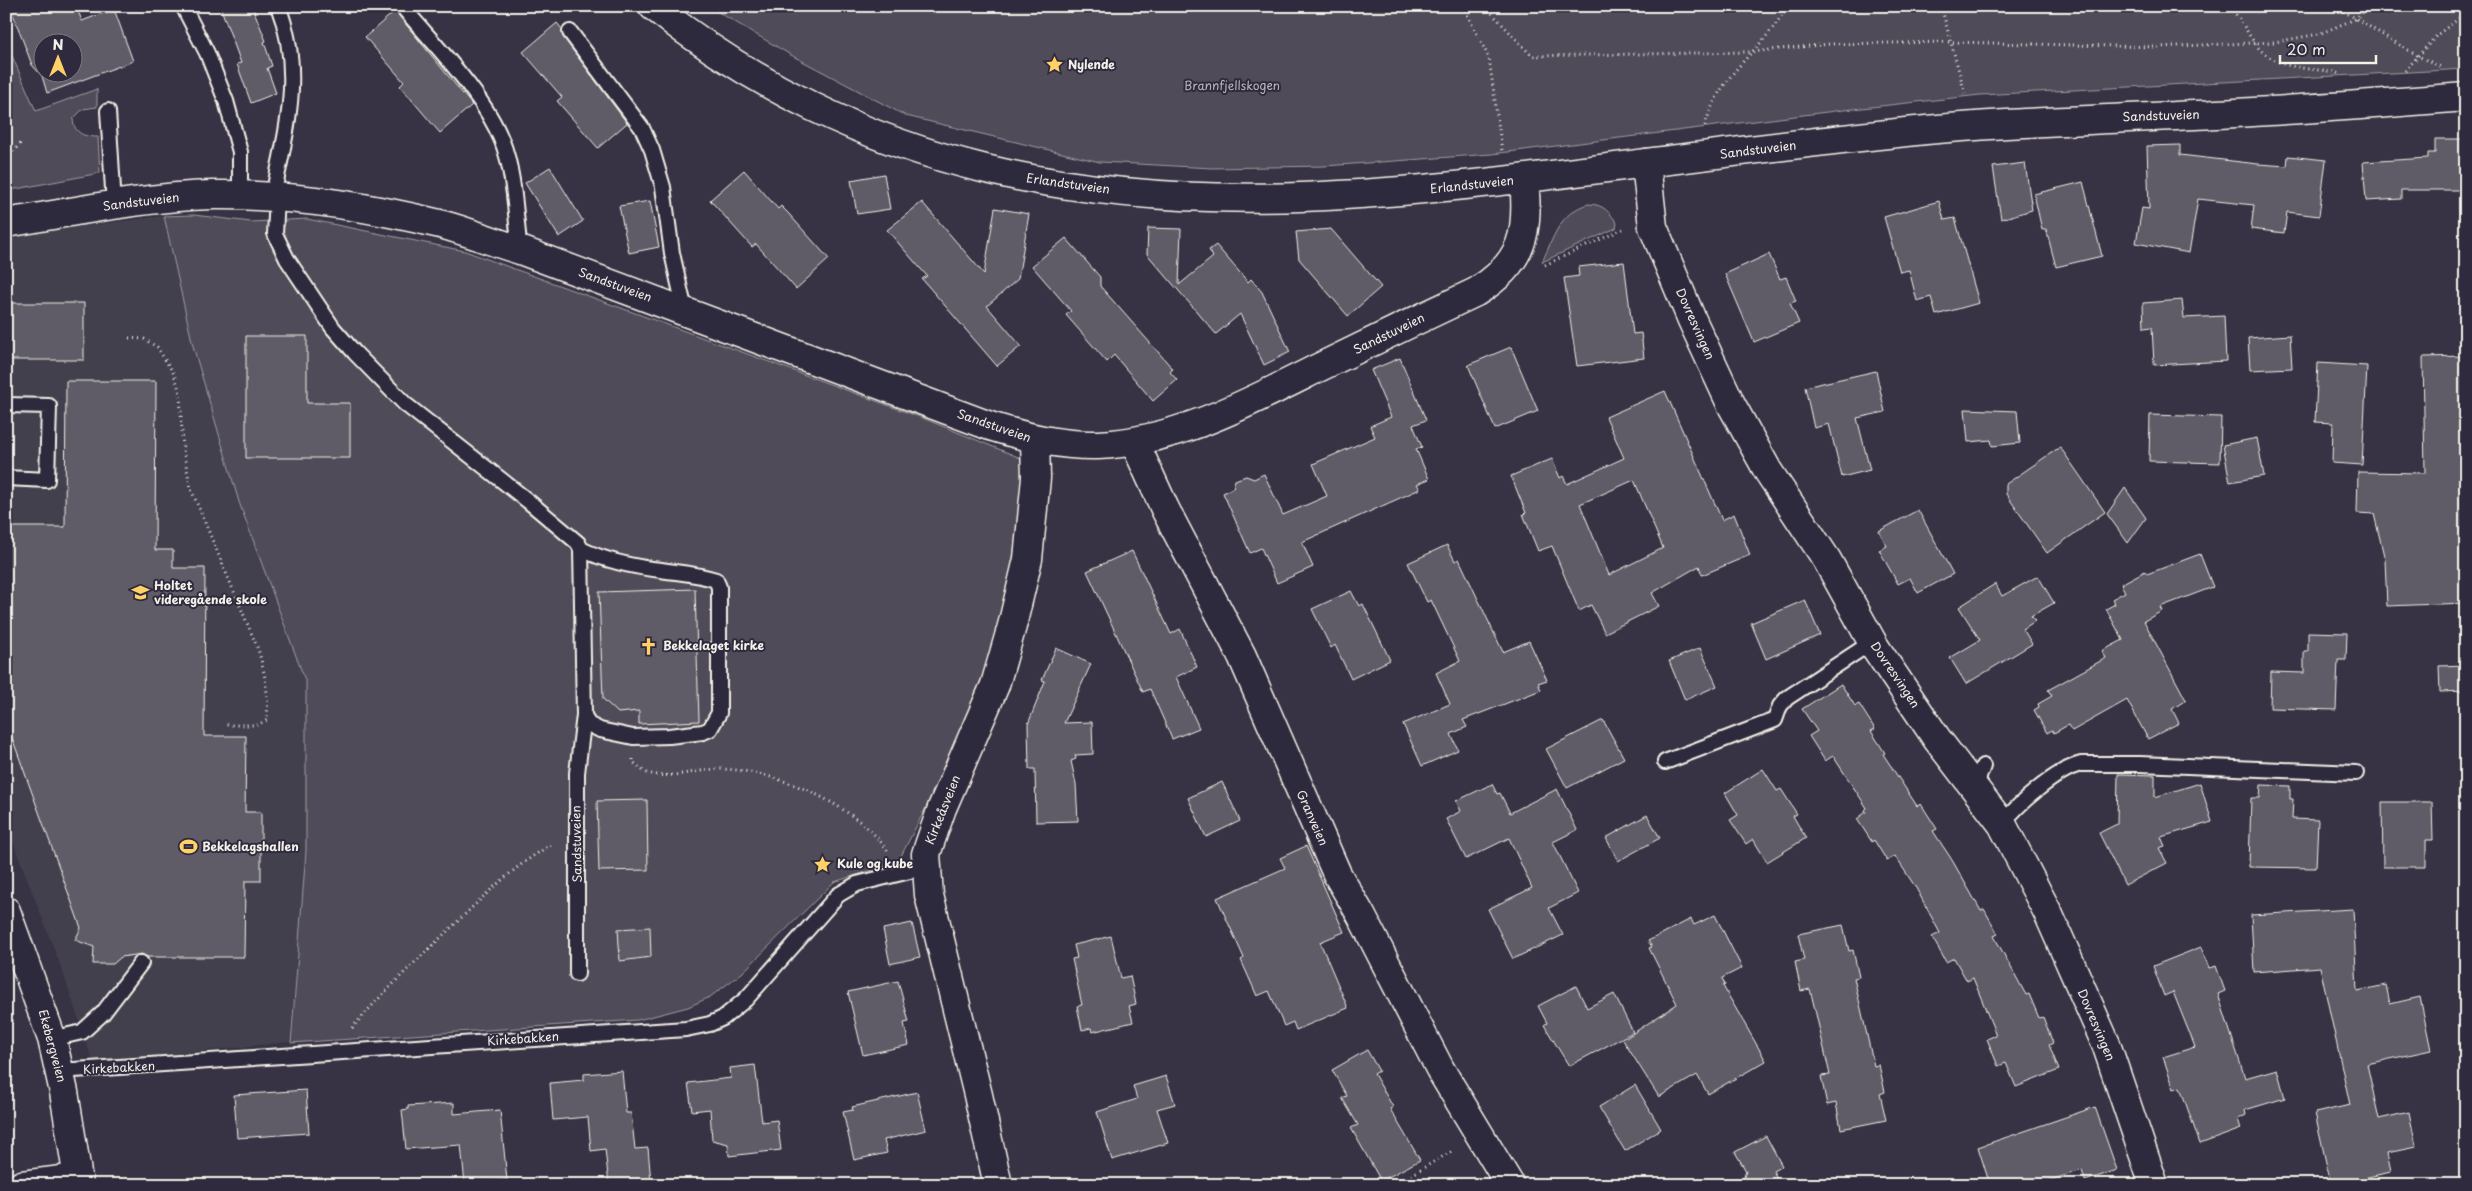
<svg xmlns="http://www.w3.org/2000/svg" width="2472" height="1191" font-family="'Playpen Sans',sans-serif">
<rect width="100%" height="100%" fill="#373244"/>
<filter id="ink" filterUnits="userSpaceOnUse"><feTurbulence type="fractalNoise" baseFrequency=".02" numOctaves="2"/><feDisplacementMap in="SourceGraphic" scale="10" xChannelSelector="R" yChannelSelector="G"/><feConvolveMatrix kernelMatrix="1 2 1 2 8 2 1 2 1" color-interpolation-filters="sRGB"/></filter>
<g filter="url(#ink)">
<!-- built -->
<path fill="#433f4e" d="M 164,216 L 193,346 L 239,502 L 306,683 L 306,851 L 290,1042 L 105,1061 L 92,1059 L 62,970 L 6,824 L 6,239 L 65,228 Z"/>
<!-- green -->
<path fill="#504b59" stroke="#a29ea0" d="M 708,6 L 2466,6 L 2466,69 L 1980,95 L 1835,111 L 1492,154 L 1325,166 L 1212,168 L 1100,162 L 906,116 L 789,54 Z
M 6,42 L 36,111 L 97,89 L 97,107 L 83,109 L 73,119 C 74,134 85,137 98,137 L 100,173 L 6,191 Z
M 1588,204 C 1604,204 1609,212 1617,223 L 1616,228 L 1542,262 C 1554,237 1559,213 1588,204 Z
M 194,215 L 251,222 L 307,219 L 465,251 L 920,417 L 1028,461 L 995,672 L 898,862 L 834,882 L 742,973 L 710,997 L 688,1007 L 638,1020 L 291,1043 L 306,851 L 306,683 L 239,502 L 193,346 L 164,216 Z"/>
<!-- building -->
<path fill="#5f5c67" stroke="#f4f1e8" fill-rule="evenodd" d="M 10,6 L 76,6 L 82,21 L 114,9 L 133,61 L 47,93 L 42,76 L 32,65 ZM 42,42 L 72,42 L 72,72 L 42,72 Z
M 220,6 L 252,6 L 266,41 L 264,42 L 272,66 L 267,68 L 276,93 L 251,103 L 237,64 L 241,63 Z
M 395,11 L 472,105 L 440,133 L 400,86 L 404,82 L 365,37 Z
M 557,23 L 562,29 L 563,37 L 627,123 L 598,148 L 557,101 L 562,97 L 523,52 Z
M 2435,139 L 2466,139 L 2466,190 L 2401,190 L 2401,199 L 2366,201 L 2363,162 L 2428,158 L 2428,153 L 2435,153 Z
M 2180,145 L 2180,155 L 2258,164 L 2287,166 L 2288,156 L 2326,160 L 2319,216 L 2287,212 L 2284,233 L 2251,229 L 2254,205 L 2198,199 L 2189,253 L 2136,243 L 2142,208 L 2149,209 L 2147,146 Z
M 2025,163 L 2032,210 L 2001,219 L 1993,167 Z
M 550,167 L 583,221 L 559,237 L 525,183 Z
M 744,170 L 778,209 L 781,206 L 788,213 L 829,259 L 796,289 L 756,244 L 752,247 L 710,200 Z
M 884,174 L 890,209 L 857,214 L 851,180 Z
M 2083,182 L 2102,256 L 2056,267 L 2046,229 L 2042,230 L 2034,194 Z
M 650,201 L 659,247 L 629,253 L 619,206 Z
M 1939,201 L 1944,220 L 1955,218 L 1979,303 L 1936,315 L 1931,297 L 1917,301 L 1909,270 L 1900,272 L 1884,217 Z
M 922,202 L 984,274 L 995,208 L 1029,214 L 1018,279 L 987,306 L 1021,346 L 997,366 L 922,279 L 927,276 L 887,230 Z
M 1148,228 L 1181,229 L 1179,285 L 1213,257 L 1209,250 L 1216,245 L 1248,282 L 1251,279 L 1262,292 L 1290,352 L 1264,365 L 1240,314 L 1216,334 L 1147,254 Z
M 1331,229 L 1381,287 L 1348,316 L 1299,259 L 1296,232 Z
M 1066,238 L 1100,277 L 1100,286 L 1173,369 L 1170,372 L 1177,380 L 1153,401 L 1114,355 L 1107,362 L 1066,315 L 1071,311 L 1032,266 Z
M 1769,254 L 1780,279 L 1786,277 L 1796,301 L 1790,303 L 1799,323 L 1754,342 L 1725,274 Z
M 1624,262 L 1633,334 L 1641,333 L 1644,358 L 1577,366 L 1564,278 L 1579,276 L 1578,267 Z
M 2182,300 L 2184,318 L 2224,316 L 2226,361 L 2154,365 L 2152,327 L 2144,328 L 2143,303 Z
M 6,303 L 84,303 L 84,360 L 6,360 Z
M 2290,335 L 2292,368 L 2250,370 L 2248,338 Z
M 246,336 L 307,336 L 307,403 L 350,403 L 350,458 L 246,458 Z
M 1511,347 L 1538,411 L 1495,429 L 1468,365 Z
M 2466,356 L 2466,603 L 2387,606 L 2385,560 L 2374,514 L 2357,513 L 2358,472 L 2425,473 L 2423,357 Z
M 1400,358 L 1426,420 L 1413,425 L 1422,447 L 1416,449 L 1429,479 L 1417,484 L 1420,489 L 1302,542 L 1313,567 L 1277,583 L 1261,548 L 1250,553 L 1223,493 L 1233,488 L 1235,480 L 1246,476 L 1254,479 L 1264,474 L 1283,515 L 1327,496 L 1313,464 L 1375,437 L 1370,426 L 1391,417 L 1371,370 Z
M 2318,363 L 2367,366 L 2362,465 L 2332,463 L 2333,423 L 2315,422 Z
M 1876,371 L 1885,412 L 1857,418 L 1870,470 L 1842,477 L 1829,424 L 1814,428 L 1805,387 Z
M 66,381 L 156,381 L 155,550 L 173,550 L 173,568 L 205,568 L 204,736 L 246,736 L 245,812 L 261,812 L 261,881 L 245,881 L 244,957 L 147,957 L 142,954 L 121,957 L 113,964 L 93,964 L 94,947 L 75,940 L 81,928 L 6,721 L 6,527 L 65,527 Z
M 1665,391 L 1722,520 L 1734,514 L 1750,555 L 1702,575 L 1699,566 L 1652,593 L 1659,606 L 1605,633 L 1591,605 L 1579,611 L 1552,546 L 1538,551 L 1523,514 L 1526,513 L 1511,476 L 1552,459 L 1560,478 L 1563,476 L 1567,484 L 1624,458 L 1606,417 ZM 1634,480 L 1663,548 L 1609,575 L 1580,504 Z
M 1965,409 L 2017,411 L 2020,443 L 1992,446 L 1991,440 L 1968,442 Z
M 2150,415 L 2221,417 L 2220,463 L 2149,461 Z
M 2257,438 L 2264,476 L 2230,482 L 2223,445 Z
M 2060,447 L 2105,512 L 2047,553 L 2006,494 L 2006,484 Z
M 2125,488 L 2146,518 L 2128,543 L 2107,514 Z
M 1918,510 L 1953,574 L 1918,593 L 1910,578 L 1898,584 L 1879,550 L 1887,546 L 1879,531 Z
M 1447,545 L 1455,561 L 1459,559 L 1503,652 L 1529,641 L 1547,680 L 1538,683 L 1541,690 L 1463,720 L 1467,727 L 1451,734 L 1458,750 L 1422,766 L 1403,724 L 1450,704 L 1436,673 L 1460,661 L 1431,600 L 1427,602 L 1408,563 Z
M 1132,551 L 1171,634 L 1180,629 L 1197,667 L 1176,677 L 1199,728 L 1172,739 L 1150,689 L 1143,692 L 1087,571 Z
M 2200,554 L 2213,587 L 2160,607 L 2162,611 L 2144,621 L 2186,700 L 2172,709 L 2179,723 L 2148,739 L 2127,700 L 2072,731 L 2068,725 L 2054,733 L 2052,730 L 2047,733 L 2034,710 L 2039,707 L 2038,704 L 2052,696 L 2048,690 L 2106,658 L 2102,651 L 2123,640 L 2106,609 L 2115,604 L 2112,599 L 2125,592 L 2121,584 L 2145,571 L 2147,574 Z
M 2038,576 L 2054,603 L 2031,616 L 2035,621 L 2023,629 L 2032,644 L 1966,684 L 1950,658 L 1980,640 L 1959,607 L 1995,584 L 2002,596 Z
M 695,589 L 699,721 L 639,724 L 639,711 L 618,713 L 603,699 L 599,592 Z
M 1351,591 L 1359,606 L 1363,604 L 1390,660 L 1351,679 L 1335,645 L 1331,648 L 1312,609 Z
M 1805,600 L 1820,635 L 1766,659 L 1751,623 Z
M 2308,632 L 2347,633 L 2346,660 L 2338,660 L 2336,710 L 2270,708 L 2271,672 L 2304,673 L 2304,651 L 2308,651 Z
M 1056,648 L 1091,664 L 1064,723 L 1092,722 L 1093,754 L 1075,755 L 1076,759 L 1071,761 L 1076,784 L 1078,821 L 1036,822 L 1035,769 L 1029,769 L 1028,724 L 1045,681 L 1042,680 Z
M 1700,648 L 1717,686 L 1685,700 L 1669,661 Z
M 2466,665 L 2466,691 L 2440,692 L 2439,666 Z
M 1841,684 L 1855,706 L 1859,704 L 1875,729 L 1871,731 L 1885,753 L 1883,754 L 1917,806 L 1921,804 L 1937,829 L 1933,831 L 1952,860 L 1981,911 L 1984,909 L 1998,934 L 1994,936 L 2026,995 L 2029,994 L 2039,1018 L 2043,1017 L 2053,1043 L 2049,1045 L 2059,1070 L 2016,1087 L 2006,1063 L 1998,1066 L 1987,1039 L 1996,1035 L 1973,978 L 1967,981 L 1954,958 L 1946,962 L 1932,937 L 1940,933 L 1916,888 L 1895,856 L 1887,861 L 1874,840 L 1872,842 L 1857,819 L 1866,812 L 1865,810 L 1867,808 L 1833,756 L 1825,761 L 1809,736 L 1817,731 L 1802,709 Z
M 1603,720 L 1624,758 L 1567,788 L 1546,749 Z
M 1763,769 L 1777,791 L 1781,789 L 1797,814 L 1793,816 L 1806,838 L 1767,862 L 1753,839 L 1746,844 L 1730,820 L 1738,815 L 1725,793 Z
M 2118,774 L 2155,775 L 2155,797 L 2200,783 L 2212,822 L 2161,837 L 2165,846 L 2159,848 L 2167,863 L 2125,885 L 2099,833 L 2117,824 Z
M 1222,782 L 1240,821 L 1206,837 L 1188,798 Z
M 1492,784 L 1497,794 L 1500,793 L 1510,813 L 1557,789 L 1577,830 L 1553,842 L 1578,893 L 1549,908 L 1563,935 L 1513,959 L 1488,909 L 1532,888 L 1509,838 L 1466,859 L 1446,819 L 1461,811 L 1456,801 Z
M 2261,785 L 2290,786 L 2290,799 L 2293,799 L 2292,819 L 2318,820 L 2316,868 L 2249,867 L 2251,798 L 2260,798 Z
M 647,800 L 648,870 L 599,871 L 597,801 Z
M 2382,802 L 2432,802 L 2433,840 L 2426,840 L 2426,867 L 2383,867 Z
M 1647,815 L 1660,838 L 1618,861 L 1606,838 Z
M 1306,846 L 1344,932 L 1320,942 L 1348,1008 L 1296,1030 L 1293,1022 L 1284,1026 L 1269,991 L 1257,996 L 1241,960 L 1244,958 L 1217,898 L 1285,868 L 1280,858 Z
M 2353,909 L 2357,991 L 2386,985 L 2390,1004 L 2420,997 L 2431,1050 L 2367,1064 L 2379,1119 L 2409,1112 L 2416,1147 L 2387,1153 L 2391,1172 L 2331,1185 L 2315,1113 L 2350,1105 L 2320,967 L 2254,972 L 2251,915 Z
M 1715,915 L 1742,968 L 1722,978 L 1725,985 L 1723,986 L 1766,1061 L 1708,1094 L 1697,1075 L 1659,1097 L 1623,1040 L 1677,1004 L 1649,948 L 1652,947 L 1648,941 L 1691,919 L 1694,925 Z
M 912,923 L 920,957 L 890,964 L 883,929 Z
M 1843,925 L 1849,951 L 1853,950 L 1859,977 L 1854,978 L 1874,1066 L 1879,1065 L 1885,1092 L 1880,1094 L 1886,1120 L 1841,1129 L 1836,1103 L 1827,1105 L 1821,1076 L 1830,1075 L 1816,1014 L 1810,989 L 1801,991 L 1795,962 L 1804,960 L 1798,934 Z
M 650,927 L 651,957 L 620,961 L 618,929 Z
M 1111,936 L 1121,978 L 1130,976 L 1136,1004 L 1129,1006 L 1133,1022 L 1092,1032 L 1091,1028 L 1082,1030 L 1077,1006 L 1082,1005 L 1072,959 L 1077,958 L 1074,945 Z
M 2201,947 L 2209,968 L 2216,966 L 2225,991 L 2218,994 L 2245,1078 L 2277,1069 L 2285,1098 L 2245,1110 L 2246,1115 L 2238,1119 L 2241,1129 L 2200,1144 L 2180,1087 L 2174,1089 L 2163,1057 L 2195,1047 L 2173,992 L 2164,996 L 2153,966 Z
M 898,981 L 909,1022 L 904,1023 L 909,1045 L 863,1055 L 848,992 Z
M 1576,986 L 1587,1008 L 1614,994 L 1633,1032 L 1569,1066 L 1544,1025 L 1547,1023 L 1538,1006 Z
M 1367,1050 L 1379,1071 L 1374,1074 L 1393,1107 L 1390,1109 L 1420,1160 L 1381,1181 L 1351,1128 L 1358,1125 L 1342,1098 L 1347,1096 L 1332,1070 Z
M 755,1065 L 762,1122 L 777,1120 L 781,1150 L 729,1156 L 728,1144 L 712,1140 L 710,1109 L 692,1111 L 688,1083 L 731,1078 L 730,1068 Z
M 622,1071 L 626,1113 L 631,1113 L 635,1149 L 648,1148 L 651,1182 L 609,1185 L 605,1149 L 591,1151 L 588,1117 L 553,1120 L 550,1083 L 584,1080 L 584,1074 Z
M 1166,1076 L 1175,1104 L 1157,1109 L 1168,1143 L 1112,1160 L 1097,1112 L 1137,1099 L 1133,1086 Z
M 1635,1085 L 1661,1129 L 1625,1151 L 1599,1107 Z
M 306,1090 L 309,1133 L 237,1138 L 234,1095 Z
M 917,1092 L 926,1130 L 884,1140 L 887,1153 L 854,1160 L 843,1112 L 853,1110 L 852,1107 Z
M 454,1103 L 454,1114 L 500,1110 L 507,1180 L 465,1184 L 461,1145 L 406,1149 L 402,1110 L 408,1109 L 408,1106 Z
M 2095,1107 L 2117,1170 L 2085,1181 L 2082,1170 L 2036,1185 L 1990,1185 L 1978,1147 Z
M 1766,1136 L 1782,1166 L 1773,1171 L 1781,1185 L 1741,1185 L 1746,1171 L 1735,1152 Z"/>
<g fill="none" stroke-linecap="round" stroke-linejoin="round">
<defs>
<path id="service" d="M 183,6 L 207,53 L 226,101 L 240,152 L 240,195
M 402,6 C 435,46 483,93 502,141 C 515,174 515,215 520,250
M 570,32 L 642,128 L 652,150 L 663,187 L 672,253 L 685,311
M 108,111 L 114,205
M 273,196 C 286,131 304,72 278,6
M 277,197 L 275,234 L 287,259 L 333,328 L 355,353 L 405,404 L 528,501 L 578,543 L 581,549 L 584,715 L 577,773 L 577,974
M 6,405 L 49,406 L 47,480 L 6,478
M 581,549 C 606,561 634,567 661,570 C 680,573 698,574 716,580 L 719,587 L 719,713 L 710,729 L 703,732 L 669,736 L 633,737 L 600,730 L 588,724 L 584,715
M 1665,762 L 1775,720 L 1780,706 L 1787,698 L 1872,642
M 1975,788 L 1983,766
M 2002,824 C 2018,804 2056,770 2081,764 L 2140,764 L 2356,773
M 52,1039 L 82,1032 L 103,1013 L 141,963
M 59,1071 L 686,1029 L 710,1024 L 723,1018 L 746,999 L 838,895 L 857,884 L 926,867"/>
<path id="minor" d="M 1646,163 L 1653,227 L 1692,320 L 1731,404 L 1768,471 L 1827,560 L 1875,647 L 1937,739 L 2002,824 L 2048,913 L 2106,1044 L 2154,1185
M 6,223 C 74,212 143,197 212,195 C 288,194 366,206 440,224 C 467,231 493,242 520,250 L 990,426 C 1025,437 1061,446 1098,445 C 1176,442 1250,402 1318,368 C 1371,342 1423,317 1476,292 C 1524,262 1529,233 1524,179
M 1134,441 L 1165,509 L 1242,656 L 1337,874 L 1361,915 L 1440,1069 L 1510,1185
M 22,1185 L 78,1178
M 998,1185 L 978,1095 L 929,895 L 926,854 L 942,808 L 995,685 L 1012,626 L 1028,559 L 1036,478 L 1035,440"/>
<path id="tertiary" d="M 653,6 C 751,84 865,140 986,169 C 1203,222 1428,191 1646,163 C 1733,152 1819,141 1906,132 C 2002,122 2099,120 2195,115 C 2286,111 2376,104 2466,97
M 6,911 L 52,1039 L 64,1092 L 79,1185"/>
</defs>
<!-- service casing -->
<use href="#service" stroke="#f4f1e8" stroke-width="18"/>
<!-- minor casing -->
<use href="#minor" stroke="#f4f1e8" stroke-width="31"/>
<!-- tertiary casing -->
<use href="#tertiary" stroke="#f4f1e8" stroke-width="31"/>
<!-- path -->
<path stroke="#f4f1e8" stroke-width="3" stroke-dasharray="1 4" stroke-linecap="butt" d="M 1463,6 L 1489,58 L 1502,151
M 1485,6 L 1532,56 L 1750,52 L 1830,44 L 1951,42 L 2155,47 L 2275,42 L 2319,34 L 2355,19 L 2370,6
M 1941,6 L 1966,97
M 2230,6 C 2239,18 2246,30 2254,42 C 2272,69 2306,68 2335,72 L 2341,75
M 2335,6 L 2418,56 L 2443,68
M 2405,71 L 2437,35 L 2466,13
M 1705,126 C 1721,69 1762,53 1787,6
M 6,159 L 21,143
M 1545,265 L 1623,229
M 129,338 L 144,339 L 157,347 L 174,374 L 180,393 L 183,450 L 191,489 L 258,649 C 265,673 269,694 267,720 L 257,725 L 224,725
M 633,759 L 633,762 C 637,765 643,772 648,773 C 670,780 695,770 717,769 C 773,768 858,805 889,853
M 352,1028 C 384,991 420,957 456,923 C 486,894 516,864 553,844
M 1394,1185 L 1454,1150"/>
<!-- service -->
<use href="#service" stroke="#2f2a3d" stroke-width="14"/>
<!-- minor -->
<use href="#minor" stroke="#2f2a3d" stroke-width="28"/>
<!-- tertiary -->
<use href="#tertiary" stroke="#2f2a3d" stroke-width="28"/>
</g>
</g>
<!-- icons -->
<defs>
<symbol id="sight-bare" viewBox="-9 -9 18 18"><path d="M0-6L1.8-2.2L6-1.7L2.9 1.2L3.7 5.4L0 3.3L-3.7 5.4L-2.9 1.2L-6-1.7L-1.8-2.2Z" fill="#ffd166" stroke="#2f2a3d" stroke-width="2.5" paint-order="stroke"/></symbol>
<symbol id="school-bare" viewBox="-9 -9 18 18"><path d="M0-5L7-2L0 1L-7-2ZM-4 1L0 2.5L4 1V4Q0 6-4 4Z" fill="#ffd166" stroke="#2f2a3d" stroke-width="2.5" paint-order="stroke"/></symbol>
<symbol id="church-bare" viewBox="-9 -9 18 18"><path d="M-1.2-6h2.4v3.5h3.3v2.4h-3.3V6h-2.4V-.1h-3.3v-2.4h3.3Z" fill="#ffd166" stroke="#2f2a3d" stroke-width="2.5" paint-order="stroke"/></symbol>
<symbol id="stadium-bare" viewBox="-9 -9 18 18"><path d="M0-5a6.5 5 0 1 0 0 10a6.5 5 0 1 0 0-10ZM-3.5-1.8h7v3.6h-7Z" fill="#ffd166" stroke="#2f2a3d" stroke-width="2.5" paint-order="stroke"/></symbol>
</defs>
<g fill-rule="evenodd">
<use href="#sight-bare" x="1042" y="52" width="25" height="25"/>
<use href="#school-bare" x="128" y="580" width="25" height="25"/>
<use href="#church-bare" x="636" y="634" width="25" height="25"/>
<use href="#stadium-bare" x="176" y="834" width="25" height="25"/>
<use href="#sight-bare" x="810" y="852" width="25" height="25"/>
</g>
<g text-anchor="middle" stroke-width="4" stroke-linejoin="round" paint-order="stroke">
<!-- poi labels -->
<g font-size="12" font-weight="bold" fill="#f4f1e8" stroke="#2f2a3d" text-anchor="start">
<text x="1068" y="69">Nylende</text>
<text x="154" y="590">Holtet<tspan x="154" dy="14">videregående skole</tspan></text>
<text x="663" y="650">Bekkelaget kirke</text>
<text x="202" y="851">Bekkelagshallen</text>
<text x="837" y="868">Kule og kube</text>
</g>
<!-- park labels -->
<g font-size="12" fill="#bbb7b6" stroke="#2f2a3d">
<text x="1232" y="90">Brannfjellskogen</text>
</g>
<!-- street labels -->
<g font-size="12" fill="#f4f1e8" stroke="#2f2a3d">
<text transform="translate(2161 116) rotate(-2)" y="4">Sandstuveien</text>
<text transform="translate(1758 150) rotate(-7)" y="4">Sandstuveien</text>
<text transform="translate(1068 184) rotate(8)" y="4">Erlandstuveien</text>
<text transform="translate(1472 185) rotate(-6)" y="4">Erlandstuveien</text>
<text transform="translate(141 202) rotate(-7)" y="4">Sandstuveien</text>
<text transform="translate(615 285) rotate(20)" y="4">Sandstuveien</text>
<text transform="translate(1695 324) rotate(66)" y="4">Dovresvingen</text>
<text transform="translate(1389 334) rotate(-26)" y="4">Sandstuveien</text>
<text transform="translate(994 426) rotate(19)" y="4">Sandstuveien</text>
<text transform="translate(1895 675) rotate(56)" y="4">Dovresvingen</text>
<text transform="translate(943 810) rotate(-68)" y="4">Kirkeåsveien</text>
<text transform="translate(1312 818) rotate(66)" y="4">Granveien</text>
<text transform="translate(577 844) rotate(-91)" y="4">Sandstuveien</text>
<text transform="translate(2096 1025) rotate(67)" y="4">Dovresvingen</text>
<text transform="translate(523 1039) rotate(-4)" y="4">Kirkebakken</text>
<text transform="translate(52 1046) rotate(75)" y="4">Ekebergveien</text>
<text transform="translate(119 1068) rotate(-3)" y="4">Kirkebakken</text>
</g>
</g>
<!-- margin -->
<rect width="2472" height="1191" fill="none" stroke="#2f2a3d" stroke-width="25"/>
<rect x="12" y="12" width="2447" height="1166" fill="none" stroke="#f4f1e8" stroke-width="2" filter="url(#ink)"/>
<!-- north arrow -->
<g transform="translate(58 58)"><circle r="24" fill="#2f2a3d" stroke="#7e7a81"/>
<path d="M0-4L9 19L0 12L-9 19Z" fill="#ffd166"/>
<text y="-8" font-size="14" font-weight="bold" text-anchor="middle" fill="#f4f1e8">N</text>
</g>
<!-- scale -->
<path d="M2280 55v8h96v-8" fill="none" stroke="#f4f1e8" stroke-width="2.5"/>
<text x="2287" y="55" font-size="15" fill="#f4f1e8" stroke="#2f2a3d" stroke-width="4" paint-order="stroke">20 m</text>
</svg>
